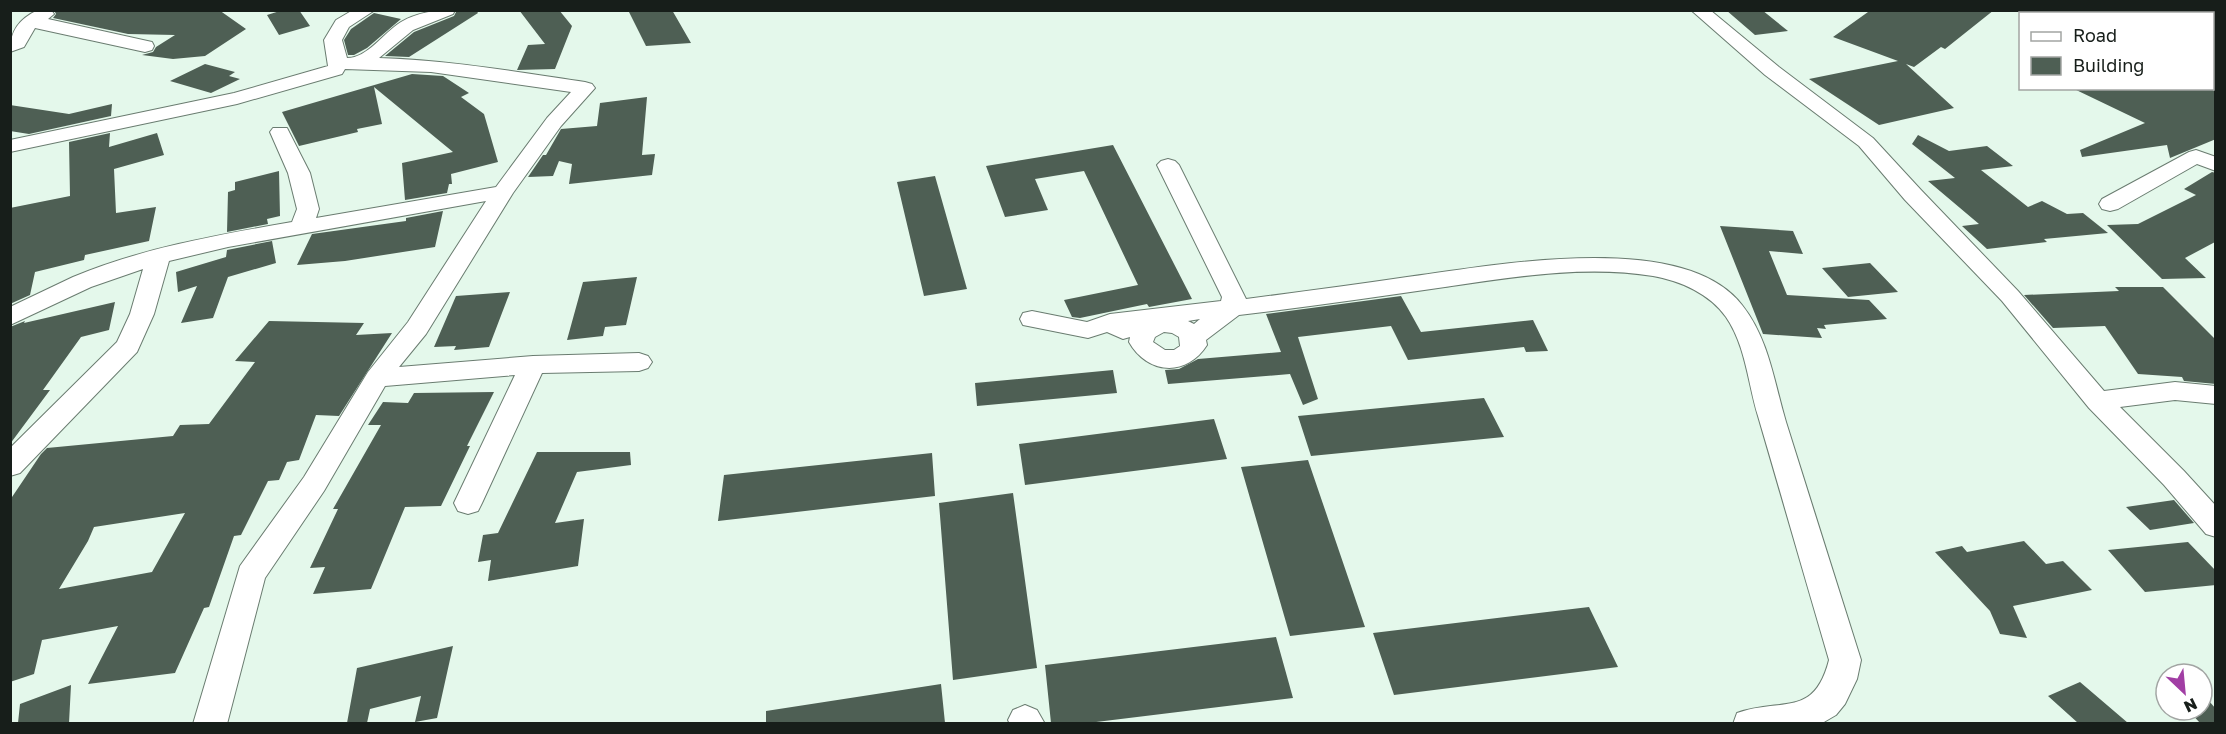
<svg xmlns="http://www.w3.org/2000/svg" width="2226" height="734" font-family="'Golos Text',sans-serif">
<rect width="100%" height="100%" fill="#e4f8eb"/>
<!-- building -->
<path fill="#4e5f54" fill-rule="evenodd" d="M 54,10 L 219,10 L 246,29 L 205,56 L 173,59 L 142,55 L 153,52 L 156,47 L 175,35 L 128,34 L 53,18 L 56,14 Z
M 283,10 L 299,10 L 310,26 L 279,35 L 267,15 Z
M 457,10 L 476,10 L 478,13 L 409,57 L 385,56 L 414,32 L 454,16 Z
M 519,10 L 559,10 L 572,26 L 555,69 L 517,70 L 528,45 L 545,44 Z
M 628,10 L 672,10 L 691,43 L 646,46 Z
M 1726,10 L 1762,10 L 1788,31 L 1755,35 Z
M 1882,10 L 1994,10 L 1945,49 L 1941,47 L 1914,67 L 1906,64 L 1954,108 L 1879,125 L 1809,79 L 1898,61 L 1833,37 L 1868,12 Z
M 374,13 L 401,19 L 367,48 L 354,55 L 348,55 L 344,40 L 351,29 Z
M 205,64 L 235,72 L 229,76 L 240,79 L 211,93 L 170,81 Z
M 412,74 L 443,76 L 469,93 L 461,97 L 484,114 L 498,162 L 451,174 L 452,184 L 449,184 L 447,193 L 405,200 L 402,163 L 453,152 L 374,87 L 382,124 L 357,129 L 358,132 L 299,146 L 282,112 Z
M 2072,88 L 2209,88 L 2216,92 L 2216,139 L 2170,158 L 2167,145 L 2082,157 L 2080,150 L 2145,123 Z
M 647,97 L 642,155 L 655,154 L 652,175 L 569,184 L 572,164 L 559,161 L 553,176 L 528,177 L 543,155 L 546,155 L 561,129 L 597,126 L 600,103 Z
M 112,104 L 111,116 L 29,134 L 10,131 L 10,105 L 69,114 Z
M 110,133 L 109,147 L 157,133 L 164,155 L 114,169 L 116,213 L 156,207 L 149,241 L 85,255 L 84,260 L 35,272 L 30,295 L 10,304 L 10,208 L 70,196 L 69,142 Z
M 1918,135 L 1949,151 L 1987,146 L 2013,166 L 1981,170 L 2028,207 L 2042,201 L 2067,214 L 2083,213 L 2108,233 L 2044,239 L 2047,242 L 1987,249 L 1962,226 L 1979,224 L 1928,181 L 1955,178 L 1912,144 Z
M 1113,145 L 1192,299 L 1149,307 L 1147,304 L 1080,318 L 1072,317 L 1064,300 L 1138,285 L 1084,171 L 1035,179 L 1048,210 L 1005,217 L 986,166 Z
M 279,171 L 280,216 L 267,219 L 268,224 L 227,232 L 228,192 L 235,190 L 235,182 Z
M 2212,172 L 2216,173 L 2215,242 L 2185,258 L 2206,278 L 2162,279 L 2107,225 L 2138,224 L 2196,195 L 2184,189 Z
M 935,176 L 967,289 L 924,296 L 897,182 Z
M 443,211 L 435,247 L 345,261 L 297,265 L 312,234 L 406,221 L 406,218 Z
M 1720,226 L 1793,231 L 1803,254 L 1769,251 L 1787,295 L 1869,300 L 1887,319 L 1824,325 L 1826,329 L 1817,328 L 1822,338 L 1763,334 Z
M 272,241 L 276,263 L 228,277 L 213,318 L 181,323 L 197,286 L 178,292 L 176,272 L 226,257 L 227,250 Z
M 1870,263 L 1898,292 L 1848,297 L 1822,268 Z
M 637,277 L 626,325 L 605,327 L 603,336 L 567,340 L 583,282 Z
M 2115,287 L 2163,287 L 2216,340 L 2216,384 L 2184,381 L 2182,377 L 2138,374 L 2105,326 L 2053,328 L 2024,295 L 2119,291 Z
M 510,292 L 489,347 L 454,350 L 456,346 L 434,347 L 456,296 Z
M 1401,296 L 1421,332 L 1533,320 L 1548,351 L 1526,352 L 1524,347 L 1408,360 L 1391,326 L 1298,337 L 1318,399 L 1303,405 L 1290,374 L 1168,384 L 1165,370 L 1179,369 L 1198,359 L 1281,352 L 1266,314 Z
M 115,302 L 109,330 L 81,337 L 43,390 L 50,390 L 10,444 L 10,327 L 25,321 L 24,323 Z
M 269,321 L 364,323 L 356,335 L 392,333 L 339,416 L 316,415 L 299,460 L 287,462 L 279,480 L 268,481 L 241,535 L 234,536 L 209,607 L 204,608 L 175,673 L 88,684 L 118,626 L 42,640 L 34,674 L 10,682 L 10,500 L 41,454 L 47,448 L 173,436 L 180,425 L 209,424 L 255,362 L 235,361 ZM 185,513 L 152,572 L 59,589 L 88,541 L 94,527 Z
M 1113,370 L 1117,393 L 977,406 L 975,383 Z
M 494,392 L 467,446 L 470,446 L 441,506 L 405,507 L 371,589 L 313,594 L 325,567 L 310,568 L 338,509 L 333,509 L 381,425 L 368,425 L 383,402 L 408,403 L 414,393 Z
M 1484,398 L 1504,437 L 1311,456 L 1298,416 Z
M 1214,419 L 1227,459 L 1025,485 L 1019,444 Z
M 537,452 L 630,452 L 631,465 L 577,472 L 555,523 L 584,519 L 578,566 L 488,581 L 491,560 L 478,562 L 483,535 L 498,533 Z
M 932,453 L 935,496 L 718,521 L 724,475 Z
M 1308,460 L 1365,627 L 1290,636 L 1241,467 Z
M 1013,493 L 1037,668 L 953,680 L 939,503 Z
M 2174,500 L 2194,523 L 2150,530 L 2126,507 Z
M 2024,541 L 2046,564 L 2063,561 L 2092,590 L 2013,606 L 2027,638 L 2000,634 L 1990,611 L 1935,552 L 1962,546 L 1967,552 Z
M 2188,542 L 2216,571 L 2216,585 L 2145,592 L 2108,550 Z
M 1589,607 L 1618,667 L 1394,695 L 1373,633 Z
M 1276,637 L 1293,698 L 1088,723 L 1051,723 L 1045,665 Z
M 453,646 L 437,718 L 415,722 L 421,696 L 370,709 L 367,723 L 347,723 L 357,668 Z
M 2080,682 L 2128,723 L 2078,723 L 2048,696 Z
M 941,684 L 945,723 L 766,723 L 766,711 Z
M 71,685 L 69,723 L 18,723 L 20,704 Z
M 2202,693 L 2216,709 L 2216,723 L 2200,723 L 2188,710 L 2202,710 Z"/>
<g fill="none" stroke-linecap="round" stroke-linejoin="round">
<defs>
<path id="minor" d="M 38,10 L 51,10 L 54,14 L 48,19 L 152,42 L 154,46 L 152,50 L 145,52 L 35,28 L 24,47 L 10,52 C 10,31 19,19 38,10 Z
M 353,10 L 375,10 L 349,27 L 342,40 L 347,58 C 368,58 383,33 401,22 C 418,12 436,10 455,10 L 453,14 L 413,30 L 379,58 C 449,60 517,72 585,82 L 592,84 L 595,88 L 561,126 L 513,193 L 426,334 L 399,367 L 533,356 L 639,353 L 648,356 L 652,362 L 648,368 L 639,371 L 542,373 L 482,503 L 478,511 L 468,514 L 458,511 L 454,503 L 515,375 L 385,386 L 324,491 L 265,578 L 227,724 L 193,724 L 240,566 L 304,477 L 368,372 L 408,322 L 486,201 L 228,247 L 169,261 L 154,314 L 137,352 L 20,473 L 10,476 L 10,448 L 117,342 L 130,314 L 143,269 L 91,287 L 10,325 L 10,307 C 31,297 52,287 73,277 C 142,248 218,235 292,222 L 297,209 L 288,173 L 270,132 L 273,128 L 287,128 L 310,173 L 319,209 L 316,218 L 496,187 L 547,118 L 571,92 L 431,72 L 345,69 L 342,74 L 237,104 L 10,152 L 10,140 L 234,93 L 328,66 L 324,40 L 336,20 Z
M 1691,10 L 1710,10 L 1779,67 L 1873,138 L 1921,190 L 2018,291 L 2104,391 L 2175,382 L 2216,386 L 2216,404 L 2175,400 L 2120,407 L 2184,471 L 2216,506 L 2216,537 L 2206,534 L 2164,485 L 2089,408 L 2002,301 L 1905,200 L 1859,146 L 1765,75 Z
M 2047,10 L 2067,10 L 2069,14 L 2049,14 Z
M 2212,77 L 2216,78 L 2216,90 L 2211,88 Z
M 2196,150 L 2216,157 L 2216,171 L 2197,164 L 2118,209 L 2110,211 L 2102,209 L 2099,204 L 2102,199 L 2189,152 Z
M 1168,159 L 1175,161 L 1179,165 L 1246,299 C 1300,292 1353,285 1407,277 C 1491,266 1683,228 1742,305 C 1769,339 1774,382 1786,422 C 1811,502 1836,581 1861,660 L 1857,679 L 1845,704 L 1836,715 L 1824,722 L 1733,724 L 1737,713 C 1781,697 1814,719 1829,660 C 1805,579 1782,497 1758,416 C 1748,384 1746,346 1726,317 C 1710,294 1681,281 1653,276 C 1585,265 1513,277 1445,287 C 1377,297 1308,307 1239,315 L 1206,340 L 1207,345 C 1186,378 1147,374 1129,342 L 1130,337 L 1123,339 L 1107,332 L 1088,338 L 1023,325 L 1020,319 L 1023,313 L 1032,311 L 1087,322 L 1110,314 L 1221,301 L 1222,297 L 1157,165 L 1161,161 ZM 1200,319 L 1194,324 L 1188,321 ZM 1164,332 L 1172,333 L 1179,337 L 1180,346 L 1174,350 L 1165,350 L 1153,342 L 1155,337 Z
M 1025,705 L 1037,710 L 1045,724 L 1010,724 L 1008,720 L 1013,710 Z"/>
</defs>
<!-- minor casing -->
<use href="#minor" stroke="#6a7c70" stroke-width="2"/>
<!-- minor -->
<use href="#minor" fill="#fff" fill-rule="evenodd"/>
</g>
<!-- border -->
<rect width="2226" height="734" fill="none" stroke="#171e1a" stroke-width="24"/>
<!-- legend -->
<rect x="2019" y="12" width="195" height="78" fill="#ffffff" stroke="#a2a5a3" stroke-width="1.5"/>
<rect x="2031" y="32" width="30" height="9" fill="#ffffff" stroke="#a2a5a3" stroke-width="1.5"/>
<text x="2073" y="42" font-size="18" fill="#171e1a">Road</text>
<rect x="2031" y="57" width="30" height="18" fill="#4e5f54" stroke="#a2a5a3" stroke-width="1.5"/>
<text x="2073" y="72" font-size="18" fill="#171e1a">Building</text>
<!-- north arrow -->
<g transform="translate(2184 692) rotate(154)"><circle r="28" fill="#ffffff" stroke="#a2a5a3" stroke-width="1.5"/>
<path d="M0-4.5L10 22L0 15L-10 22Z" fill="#a13ea4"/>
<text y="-9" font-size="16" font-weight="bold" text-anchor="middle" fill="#171e1a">N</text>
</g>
</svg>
